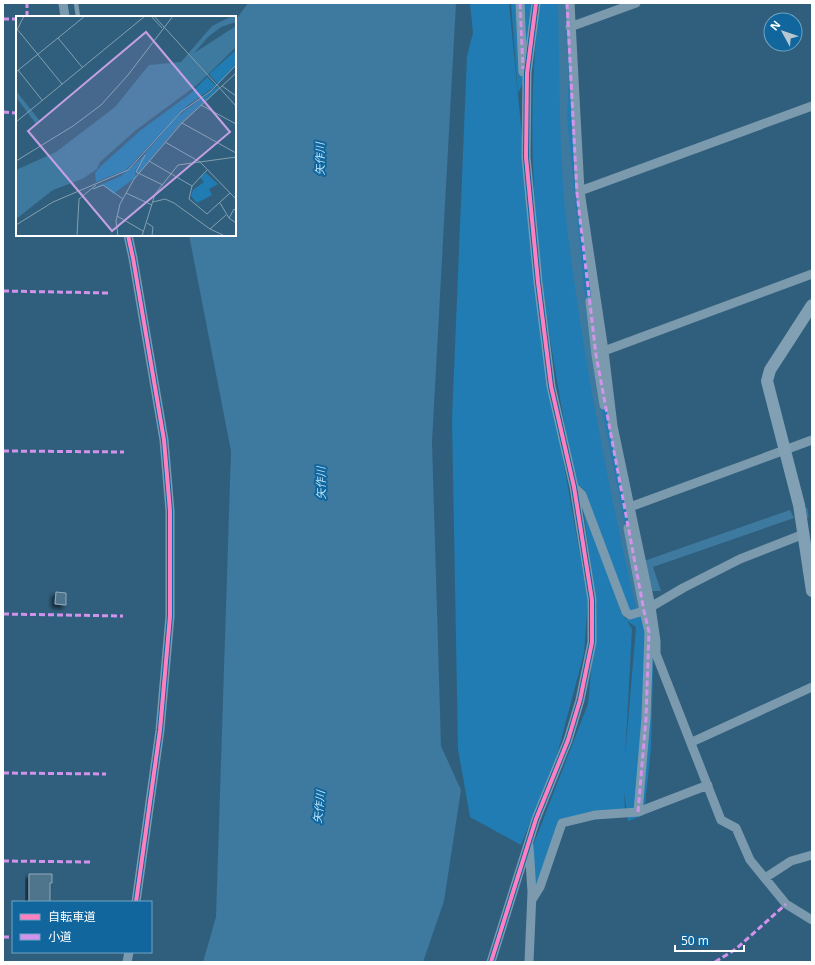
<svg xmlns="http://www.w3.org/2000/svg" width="815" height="965" font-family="'Open Sans','Noto Sans JP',sans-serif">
<defs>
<filter id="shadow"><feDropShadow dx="-3.5" dy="3.5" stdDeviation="2" flood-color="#0009"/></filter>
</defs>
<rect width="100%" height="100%" fill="#305f7d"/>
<!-- green -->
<path fill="#207cb2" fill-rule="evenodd" d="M 470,3 L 509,3 L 542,341 L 588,600 L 584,653 L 556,759 L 521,845 L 470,817 L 458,749 L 452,419 L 467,56 L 473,33 Z
M 511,3 L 532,3 L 525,80 L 518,93 Z
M 540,3 L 568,3 L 578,192 L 601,351 L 648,605 L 631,611 L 627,608 L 584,490 L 576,482 C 544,324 519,163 540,3 Z
M 582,502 L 621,612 L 626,619 L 649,615 L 654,632 L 651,748 L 644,815 L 628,821 L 624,792 L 625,811 L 565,818 L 538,885 L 534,886 L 534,843 L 588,704 L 597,606 ZM 627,621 L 636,627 L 625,758 L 632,629 Z"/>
<!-- water -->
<path fill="#3e799f" d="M 248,3 L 456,3 L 432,442 L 441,746 L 461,790 L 444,901 L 423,962 L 203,962 L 216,917 L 231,451 L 189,235 L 235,235 L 235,21 Z
M 558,3 L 565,3 L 569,78 L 567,116 L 584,286 L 601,405 L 642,608 L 636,608 C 608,486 584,361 568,236 C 558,159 560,81 558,3 Z
M 790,510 L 794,518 L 653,567 L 661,591 L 652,591 L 644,561 Z"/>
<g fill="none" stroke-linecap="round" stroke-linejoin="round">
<!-- stream -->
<path stroke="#3e799f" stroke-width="3" d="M 806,509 L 807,516"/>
</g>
<!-- building -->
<path fill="#50758c" stroke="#90aabb" filter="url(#shadow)" d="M 56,592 L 66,593 L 66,605 L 55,604 Z
M 29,874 L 52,874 L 52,883 L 50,883 L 50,902 L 29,902 Z"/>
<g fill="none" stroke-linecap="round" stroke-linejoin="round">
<!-- lane -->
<path stroke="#7b9aae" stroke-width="4.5" d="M 76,3 L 78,17"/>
<!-- street -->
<path stroke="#7b9aae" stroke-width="9" d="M 63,3 L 65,17
M 520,3 L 523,72
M 570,3 L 580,191 L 604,351 L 613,426 L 651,607 L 656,641 L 656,654 L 721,820 L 736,828 L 750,860 L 786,904 L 812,920
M 570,27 L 636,3
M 580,191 L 812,106
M 128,235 L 133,258 L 164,440 L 170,511 L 170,616 L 160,730 L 136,902
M 590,301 L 596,355 L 604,405
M 604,351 L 812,274
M 574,487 L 582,495 L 626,612 L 630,615 L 644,611 L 683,588 L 740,559 L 804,534
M 630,507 L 812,440
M 628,528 L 644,611 L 649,632 L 646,718 L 638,812
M 692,742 L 812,687
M 529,845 L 532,892 L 529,962
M 765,878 L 791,861 L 812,855
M 532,900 L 540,887 L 562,823 L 595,815 L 638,812 L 708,785
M 127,962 L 129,952
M 491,962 L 536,819 L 568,740 L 580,700 L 592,642 L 592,600 L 574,487 L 551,386 L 538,282 L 526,157 L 527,73 L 536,3"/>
<!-- secondary -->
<path stroke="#82a0b3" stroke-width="12" d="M 812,305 L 770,370 L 767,381 L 799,505 L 812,591"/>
<!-- quiet -->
<path stroke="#d193ec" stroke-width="3" stroke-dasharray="6 3" stroke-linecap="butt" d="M 520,3 L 523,69
M 567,3 L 577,193 L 596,355 L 644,611 L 649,632 L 646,718 L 638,812
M 27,17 L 27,3
M 3,19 L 17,19
M 3,112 L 17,113
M 3,291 L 108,293
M 3,451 L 124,452
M 3,614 L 123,616
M 3,773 L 106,774
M 3,861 L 92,862
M 3,937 L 13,937
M 715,962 L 736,949 L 786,904"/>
<defs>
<path id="cycleway" d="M 128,235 L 133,258 L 164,440 L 170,511 L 170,616 L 160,730 L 136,902
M 491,962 L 536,819 L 568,740 L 580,700 L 592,642 L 592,600 L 574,487 L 551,386 L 538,282 L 526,157 L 527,73 L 536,3"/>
</defs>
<!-- cycleway casing -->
<use href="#cycleway" stroke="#10669d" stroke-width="6"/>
<!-- cycleway -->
<use href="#cycleway" stroke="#ff80c0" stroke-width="4"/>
</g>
<g text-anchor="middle" stroke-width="4" stroke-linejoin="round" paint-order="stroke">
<!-- water labels -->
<g font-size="11" font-style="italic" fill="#b9e3fb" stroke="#10669d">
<text transform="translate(320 159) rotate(-90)" y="4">矢作川</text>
<text transform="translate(321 483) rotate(-91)" y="4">矢作川</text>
<text transform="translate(319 807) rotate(-84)" y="4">矢作川</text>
</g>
</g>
<!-- overview -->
<g transform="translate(16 16)">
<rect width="220" height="220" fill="#305f7d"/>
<path d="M 220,34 L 220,48 L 202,68 L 193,58 ZM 191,61 L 200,70 L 172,89 L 110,154 L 80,166 L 79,157 L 86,149 L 125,114 L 175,77 ZM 201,71 L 203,73 L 166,106 L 123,157 L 120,155 L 130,136 L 161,101 ZM 129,139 L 119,155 L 120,161 L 97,178 L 88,169 L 77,172 L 105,160 ZM 190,157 L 202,168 L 193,173 L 196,179 L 181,187 L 175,180 L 177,174 L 188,166 L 184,161 Z" fill="#207cb2"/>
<path d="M 216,0 L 220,0 L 220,6 L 205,11 L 192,21 L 178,37 L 220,10 L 220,31 L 181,69 L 120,114 L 84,146 L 81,153 L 66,163 L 37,174 L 0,203 L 0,154 L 40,136 L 99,91 L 133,49 L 165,46 L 196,10 ZM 202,71 L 155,117 L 122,157 L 160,110 ZM 0,75 L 24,105 L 20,108 L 0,81 Z" fill="#3e799f"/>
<path fill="none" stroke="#839fb1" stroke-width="1" d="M 135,0 L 146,12M 138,0 L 220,90M 1,13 L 46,68M 0,16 L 8,0M 42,22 L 66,51M 2,54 L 26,84M 0,56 L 69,0M 206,70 L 220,80M 185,89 L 220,108M 0,106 L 129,0M 166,107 L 220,137M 149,126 L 184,146 L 220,183M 129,139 L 120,156 L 147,169M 0,145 L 57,110 L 85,89 L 112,59 L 157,0M 133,145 L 176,170M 191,154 L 176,170 L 173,183 L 191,198 L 214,177M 77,173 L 87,169 L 107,183M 110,177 L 136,189M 137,186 L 149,183 L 158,187 L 194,213 L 209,220M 204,187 L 213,202 L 220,207M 101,200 L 127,215M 213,202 L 218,193 L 220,195M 131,207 L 137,211 L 136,220M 0,209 L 37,186 L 112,154 L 165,96 L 195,75 L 220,49M 194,213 L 210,199M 61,220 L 63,183 L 80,169M 102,220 L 100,205 L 104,188 L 118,163 L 166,107 L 220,57M 126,220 L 139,178 L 162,149 L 220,141"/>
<path fill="#c4a0e2" fill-opacity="0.15" stroke="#c4a0e2" stroke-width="2" d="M 130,16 L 214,116 L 96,215 L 12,115 Z"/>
<rect width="220" height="220" fill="none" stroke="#fff" stroke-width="2"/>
</g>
<!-- border -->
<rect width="815" height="965" fill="none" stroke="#ffffff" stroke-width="8"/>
<!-- legend -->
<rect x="12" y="901" width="140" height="52" fill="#10669d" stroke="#70a3c4"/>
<rect x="20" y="914" width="20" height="6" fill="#ff80c0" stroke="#70a3c4"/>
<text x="48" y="921" font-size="12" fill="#ffffff">自転車道</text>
<rect x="20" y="934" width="20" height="6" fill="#d193ec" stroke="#70a3c4"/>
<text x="48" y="941" font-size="12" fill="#ffffff">小道</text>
<!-- north arrow -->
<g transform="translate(783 32) rotate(310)"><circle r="19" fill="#10669d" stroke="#70a3c4"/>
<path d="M0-3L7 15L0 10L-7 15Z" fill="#b7c7d2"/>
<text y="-6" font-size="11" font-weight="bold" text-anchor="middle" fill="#ffffff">N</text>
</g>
<!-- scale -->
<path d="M675 945v6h69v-6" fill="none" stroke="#ffffff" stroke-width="2"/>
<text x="681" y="945" font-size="12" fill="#ffffff" stroke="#10669d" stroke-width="3" paint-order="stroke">50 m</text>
</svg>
